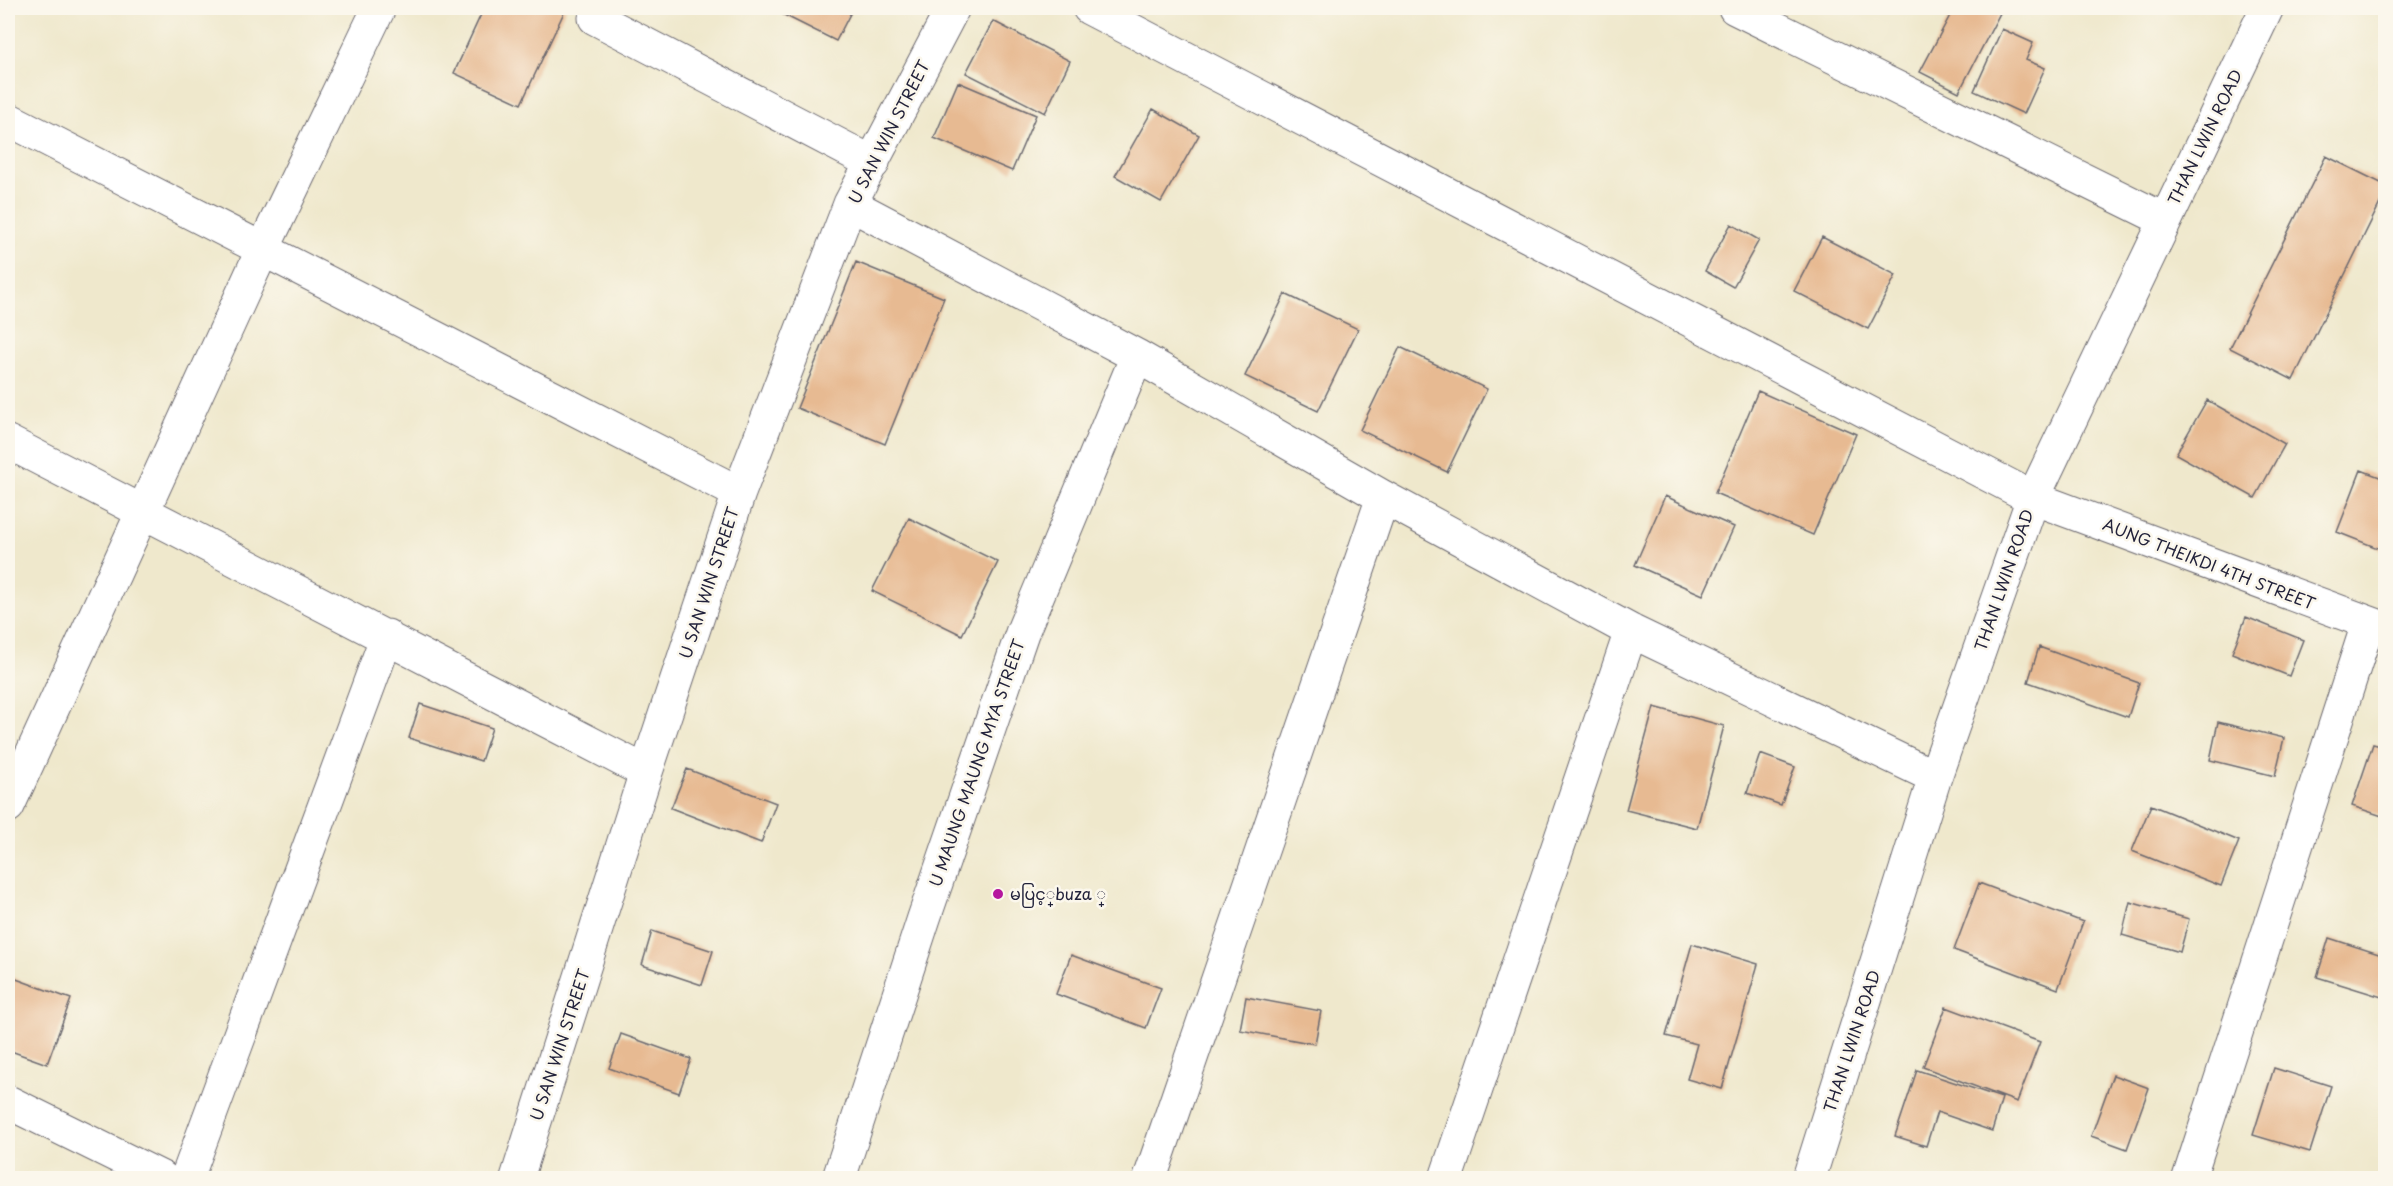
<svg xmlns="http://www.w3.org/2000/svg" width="2393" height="1186" font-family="'Playpen Sans','Noto Sans Myanmar',sans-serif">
<rect width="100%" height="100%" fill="#fbf7ec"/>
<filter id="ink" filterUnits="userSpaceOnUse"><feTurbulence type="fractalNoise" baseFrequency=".0167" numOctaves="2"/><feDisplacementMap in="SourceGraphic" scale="12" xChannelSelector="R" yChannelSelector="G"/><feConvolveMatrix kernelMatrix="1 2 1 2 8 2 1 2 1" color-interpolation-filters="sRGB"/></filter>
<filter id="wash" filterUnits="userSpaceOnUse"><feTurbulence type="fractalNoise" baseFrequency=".008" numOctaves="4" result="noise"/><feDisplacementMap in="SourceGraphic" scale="24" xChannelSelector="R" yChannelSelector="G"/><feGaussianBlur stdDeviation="1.35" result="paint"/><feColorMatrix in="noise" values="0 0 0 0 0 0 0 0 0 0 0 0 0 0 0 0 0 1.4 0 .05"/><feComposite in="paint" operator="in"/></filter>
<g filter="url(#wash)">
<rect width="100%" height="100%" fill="#efe8cc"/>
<g id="blocks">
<!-- building -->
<path fill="#e7ba92" d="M 484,8 L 566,8 L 521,104 L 454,73 Z
M 770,8 L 853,8 L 836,41 Z
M 1954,8 L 1989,8 L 2000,13 L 1959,92 L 1920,72 Z
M 993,21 L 1070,61 L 1045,113 L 966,73 Z
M 2002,29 L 2033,43 L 2026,60 L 2045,68 L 2024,114 L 1974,91 Z
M 958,82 L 1036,115 L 1012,171 L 934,138 Z
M 1153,109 L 1199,135 L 1161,202 L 1115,176 Z
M 2326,156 L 2385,185 L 2385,193 L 2293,380 L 2230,348 Z
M 1731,224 L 1759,240 L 1733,287 L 1705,271 Z
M 1822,237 L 1896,275 L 1868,329 L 1794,291 Z
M 856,262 L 944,298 L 885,444 L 797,408 Z
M 1285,294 L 1358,329 L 1318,411 L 1245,376 Z
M 1400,347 L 1487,389 L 1447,472 L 1360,430 Z
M 1758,391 L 1856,434 L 1813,535 L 1715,493 Z
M 2207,400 L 2285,444 L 2255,498 L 2176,454 Z
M 2361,470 L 2385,479 L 2385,551 L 2337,532 Z
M 1665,496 L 1734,527 L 1703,595 L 1635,565 Z
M 909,518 L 998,562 L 962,635 L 872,591 Z
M 2246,617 L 2303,640 L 2289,676 L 2232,653 Z
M 2039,647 L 2139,683 L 2128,717 L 2028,682 Z
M 420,704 L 492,728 L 481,761 L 409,738 Z
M 1654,707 L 1724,726 L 1697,828 L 1626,810 Z
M 2218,722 L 2284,738 L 2275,776 L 2210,760 Z
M 2373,744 L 2385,747 L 2385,817 L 2352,806 Z
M 1760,754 L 1795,767 L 1781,805 L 1747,793 Z
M 687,769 L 776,803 L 761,843 L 671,808 Z
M 2151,805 L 2239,841 L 2221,886 L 2132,851 Z
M 1979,883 L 2083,922 L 2058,989 L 1954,950 Z
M 2130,902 L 2189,919 L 2180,952 L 2122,935 Z
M 652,931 L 713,951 L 702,985 L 642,965 Z
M 2329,938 L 2385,956 L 2385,998 L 2317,977 Z
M 1692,944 L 1758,964 L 1722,1089 L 1687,1079 L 1697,1044 L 1666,1036 Z
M 1071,955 L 1161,988 L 1146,1028 L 1056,994 Z
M 8,976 L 71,999 L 47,1064 L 8,1050 Z
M 1246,997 L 1321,1011 L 1315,1044 L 1240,1030 Z
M 1946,1007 L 2040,1042 L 2017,1102 L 1923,1067 Z
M 621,1034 L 691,1059 L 679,1093 L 609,1068 Z
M 2274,1068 L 2331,1086 L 2310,1152 L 2253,1135 Z
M 1917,1070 L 2002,1098 L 1992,1131 L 1937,1112 L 1926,1146 L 1895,1136 Z
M 2113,1075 L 2149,1088 L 2127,1149 L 2091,1136 Z
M 2385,1151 L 2385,1176 L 2378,1173 Z"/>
</g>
</g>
<g filter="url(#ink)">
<use href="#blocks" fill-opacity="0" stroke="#6a676e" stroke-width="1.5"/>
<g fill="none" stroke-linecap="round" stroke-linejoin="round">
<defs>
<path id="minor" d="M 1089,8 L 2033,498 L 2386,629
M 1735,8 L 2165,220
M 595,18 L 873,163
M 8,119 L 739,493
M 850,204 L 1137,356 L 1383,497 L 1631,631 L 1935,777
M 8,442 L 646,772
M 8,806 L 262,251 L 379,8
M 8,1102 L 162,1178
M 187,1178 L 387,636
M 517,1178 L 646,772 L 739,493 L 850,204 L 953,8
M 839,1178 L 924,918 L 1022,633 L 1137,356
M 1150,1178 L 1383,497
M 1446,1178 L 1631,631
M 1809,1178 L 1935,777 L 2033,498 L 2267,8
M 2189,1178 L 2368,624"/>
</defs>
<!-- minor casing -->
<use href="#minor" stroke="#6a676e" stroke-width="35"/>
<!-- minor -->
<use href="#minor" stroke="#fff" stroke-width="33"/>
</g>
</g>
<!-- markers -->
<circle fill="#b5179e" stroke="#fbf7ec" stroke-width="2" cx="998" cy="894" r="6"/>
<g text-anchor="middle" stroke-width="5" stroke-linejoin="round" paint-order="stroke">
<!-- street labels -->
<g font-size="16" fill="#22223b" stroke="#fbf7ec">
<text transform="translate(889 132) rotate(-63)" y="6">U SAN WIN STREET</text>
<text transform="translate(2205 137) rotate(-64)" y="6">THAN LWIN ROAD</text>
<text transform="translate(2209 564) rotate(21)" y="6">AUNG THEIKDI 4TH STREET</text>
<text transform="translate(2004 580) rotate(-71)" y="6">THAN LWIN ROAD</text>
<text transform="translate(709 583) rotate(-72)" y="6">U SAN WIN STREET</text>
<text transform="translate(977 763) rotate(-71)" y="6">U MAUNG MAUNG MYA STREET</text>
<text transform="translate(1852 1041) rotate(-72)" y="6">THAN LWIN ROAD</text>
<text transform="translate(560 1045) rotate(-72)" y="6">U SAN WIN STREET</text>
</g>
<!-- poi labels -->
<g font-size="16" fill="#22223b" stroke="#fbf7ec" text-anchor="start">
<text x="1010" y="900">မပြင့္buza ္</text>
</g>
</g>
<!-- margin -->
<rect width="2393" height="1186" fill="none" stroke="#fbf7ec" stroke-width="30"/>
</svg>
